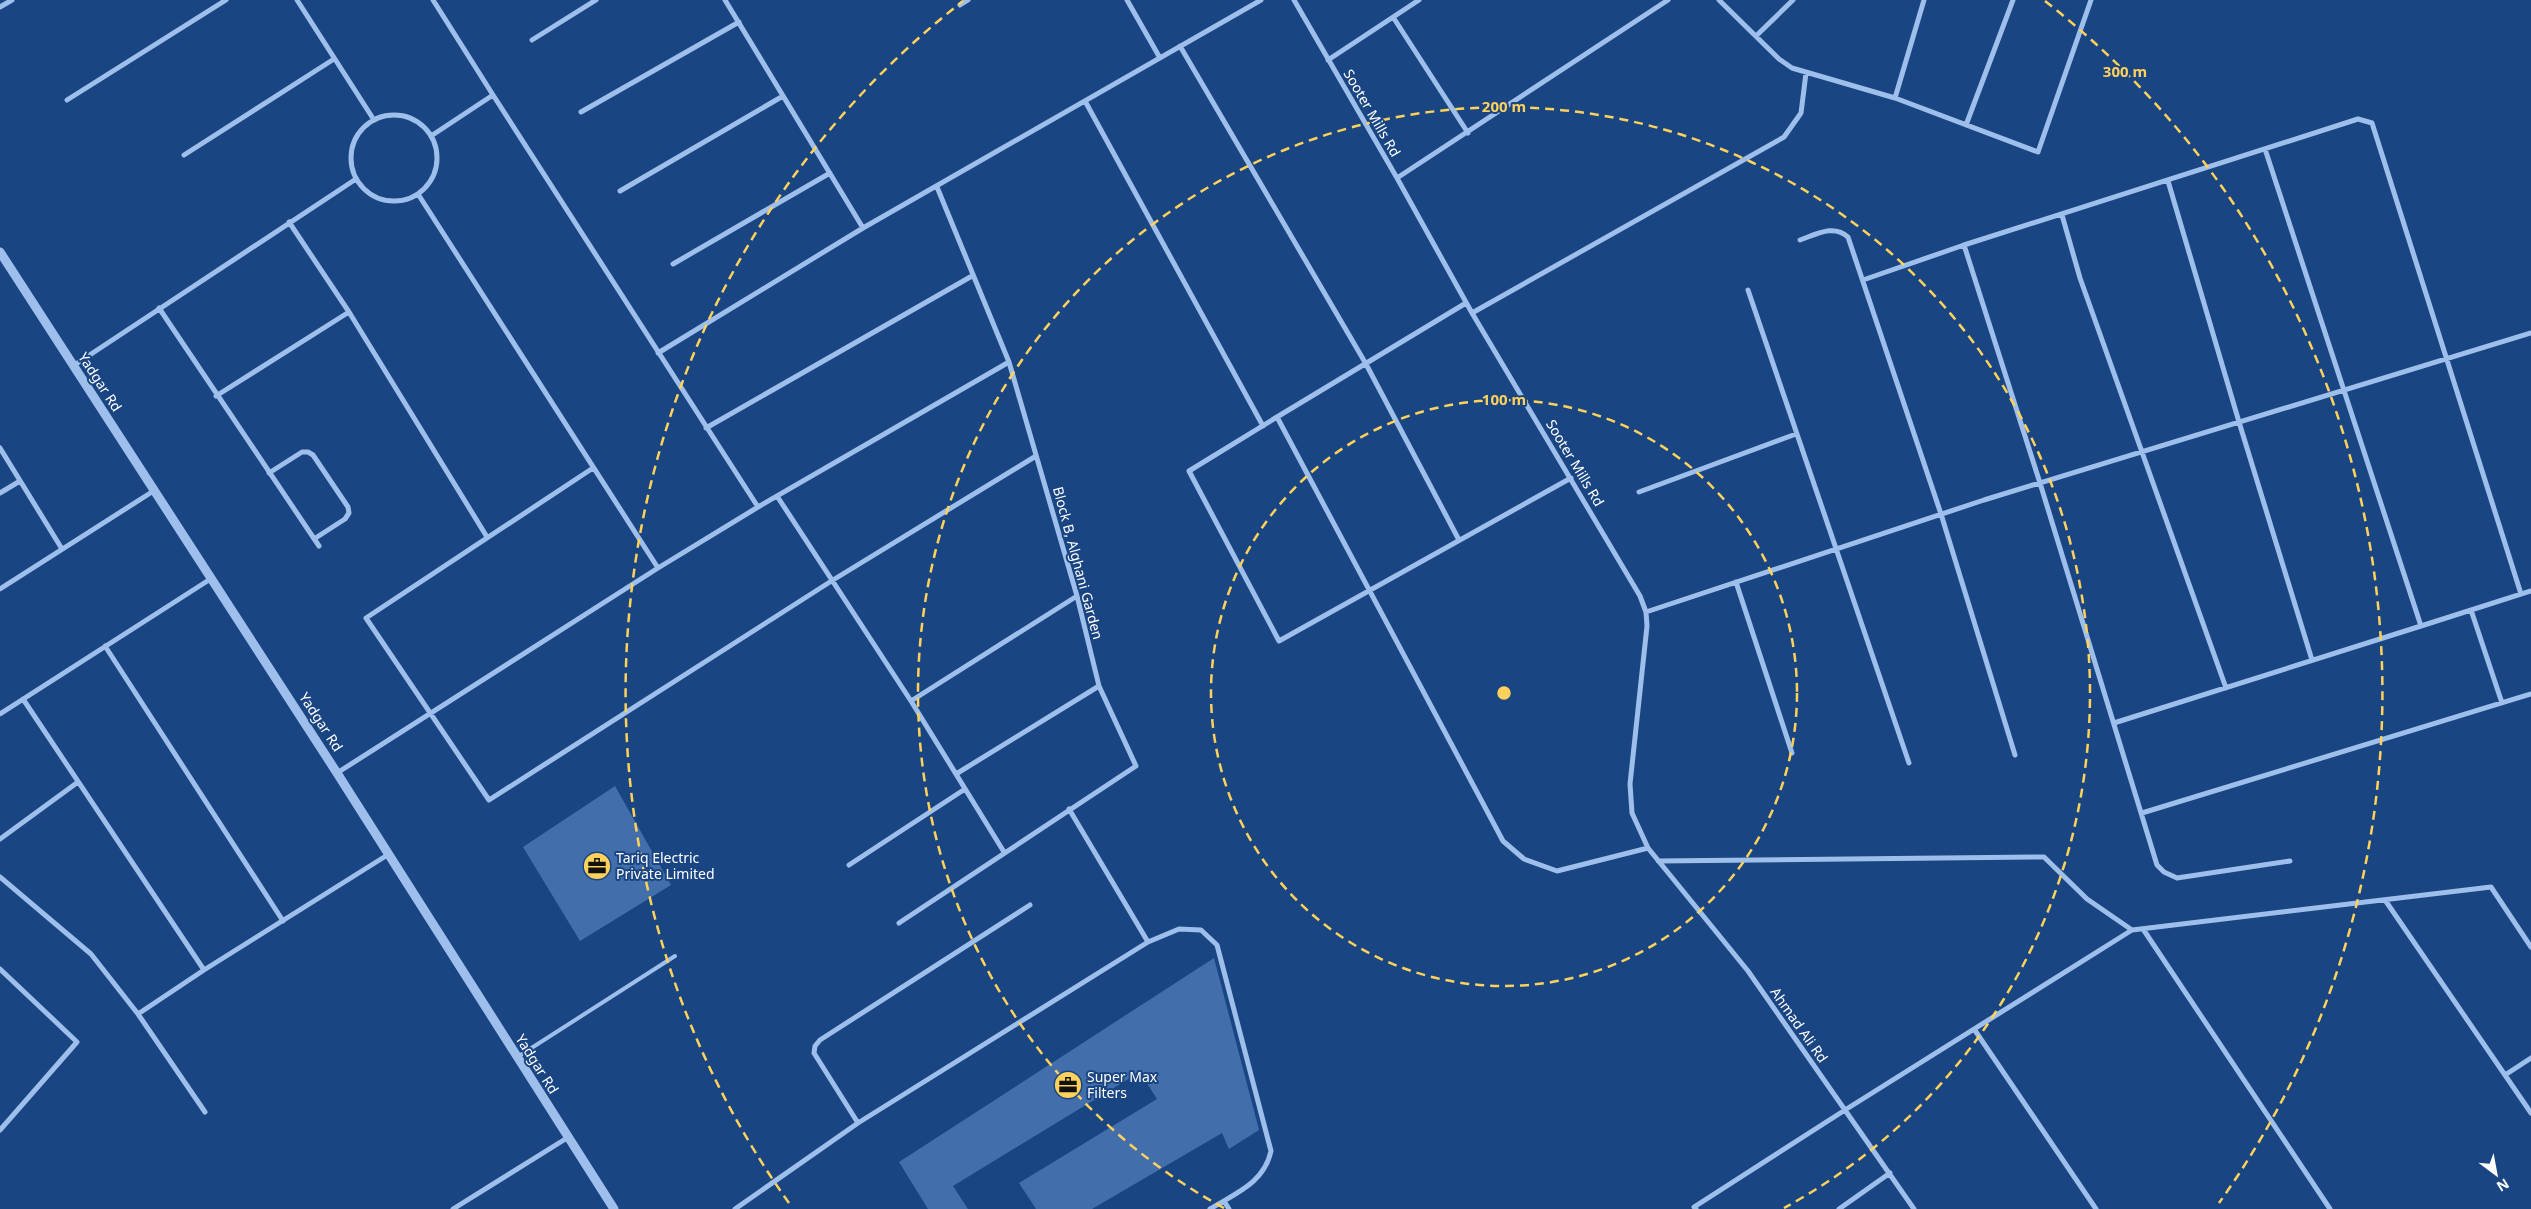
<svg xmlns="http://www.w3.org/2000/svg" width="2531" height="1209" font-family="'Noto Sans',sans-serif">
<rect width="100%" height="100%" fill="#1a4583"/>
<!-- building -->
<path fill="#426fac" d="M 615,786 L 671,885 L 580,941 L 523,847 Z
M 1214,958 L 1259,1130 L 1229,1149 L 1222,1133 L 1092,1209 L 1036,1209 L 1019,1183 L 1157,1099 L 1140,1072 L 953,1186 L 968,1209 L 928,1209 L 899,1162 Z"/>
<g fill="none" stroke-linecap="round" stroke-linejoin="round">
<!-- service -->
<path stroke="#9ebfeb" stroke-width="4" d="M 519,1056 L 675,956"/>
<!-- minor -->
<path stroke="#9ebfeb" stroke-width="5" d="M 297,0 L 374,120
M 725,0 L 863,228
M 1127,0 L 1160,58
M 1294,0 L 1397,178 L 1472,313 L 1640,596 L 1646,612 L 1647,626 L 1630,784 L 1632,813 L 1648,848 L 1748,971 L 1914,1209
M 1719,0 L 1779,59 L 1792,68 L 1895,98 L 2038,152 L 2091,0
M 960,5 L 968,0
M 0,7 L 12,0
M 1393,17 L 1468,133
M 1756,36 L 1793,0
M 532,40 L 596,0
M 1180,46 L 1366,364 L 1459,540
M 1328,60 L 1419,0
M 493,95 L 758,507 L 1009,362
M 1895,98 L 1924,0
M 67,100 L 226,0
M 1085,101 L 1263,426
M 581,112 L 739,22
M351 158a43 43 0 1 1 86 0a43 43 0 1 1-86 0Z
M 1966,125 L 2013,0
M 431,136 L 493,95 L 433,0
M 184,155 L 334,59
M 1397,178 L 1668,0
M 2168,181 L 2239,422 L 2312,660
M 620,191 L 783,96
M 418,194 L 658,568
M 2062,215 L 2080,278 L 2226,688
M 289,222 L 349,312 L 487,537
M 1800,240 C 1817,234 1834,224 1848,237 L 1941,514 L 2015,755
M 1964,245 L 2040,483 L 2157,865 L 2164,872 L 2177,878 L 2290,861
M 673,264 L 830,173
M 1863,280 L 1964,245 L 2358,119 L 2372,123 L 2521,594
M 1748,290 L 1909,763
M 1466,303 L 1277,417 L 1503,841 L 1524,859 L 1557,871 L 1648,848
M 159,308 L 319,546
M 1472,313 L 1784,137 L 1801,113 L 1806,73
M 658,353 L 863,228 L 1261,0
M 73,366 L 356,179
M 216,396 L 349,312
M 1277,417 L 1189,471 L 1279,641 L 1571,478
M 706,428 L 972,276
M 0,448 L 62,549
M 593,468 L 366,618 L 489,800 L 833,580 L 1036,456
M 269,473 L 302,452 L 308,452 L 313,455 L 348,507 L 349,513 L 345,519 L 314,539
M 1639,492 L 1796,434
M 0,493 L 20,481
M 777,496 L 911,701 L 1004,852
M 1736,582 L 1792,753
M 0,589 L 155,490
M 2471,610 L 2502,703
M 1646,612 L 1984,500 L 2531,333
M 2421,626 L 2531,591
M 105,646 L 283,921
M 23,699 L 204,970
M 911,701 L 1077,596
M 0,714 L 212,578
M 2114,723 L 2421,626 L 2265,149
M 337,773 L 658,568 L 758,507
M 956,774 L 1099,686
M 1069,809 L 1148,942
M 2142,813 L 2531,694
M 0,839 L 78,782
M 1658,861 L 2044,857 L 2087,899 L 2132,930 L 2491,887 L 2531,947
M 849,865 L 965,789
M 0,877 L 91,954 L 138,1014 L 205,1112
M 2385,900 L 2531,1113
M 899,923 L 1136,766 L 1099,686 L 1077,596 L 1009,362 L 937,187
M 2143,929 L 2330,1209
M 0,969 L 77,1042 L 0,1130
M 138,1014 L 204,970 L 389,854
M 1974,1029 L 2096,1209
M 2505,1075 L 2531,1058
M 858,1123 L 814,1053 L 815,1046 L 820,1040 L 1030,905
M 1224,1201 L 1229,1209
M 453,1209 L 567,1138
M 735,1209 L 858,1123 L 1148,942 L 1179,929 L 1201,930 L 1217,945 L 1271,1151 C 1264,1183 1236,1193 1210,1209
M 1696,1209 L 1694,1207 L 1845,1110 L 2132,930
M 1839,1209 L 1890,1173"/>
<!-- tertiary -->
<path stroke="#9ebfeb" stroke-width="9" d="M 0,252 L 337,773 L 614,1209"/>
</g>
<!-- distance rings -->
<g fill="none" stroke="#fed25a" stroke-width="2.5" stroke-dasharray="9 6">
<circle cx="1504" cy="693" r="293"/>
<path d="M1224 1208A586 586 0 1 1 1784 1208"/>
<path d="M789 1203A878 878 0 0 1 963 1M2045 1A878 878 0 0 1 2219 1203"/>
</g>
<!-- icons -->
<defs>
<symbol id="office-disc" viewBox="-11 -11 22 22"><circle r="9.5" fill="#fed25a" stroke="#1a4583"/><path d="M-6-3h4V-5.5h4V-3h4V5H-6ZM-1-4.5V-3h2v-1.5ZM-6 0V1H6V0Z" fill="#111"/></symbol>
</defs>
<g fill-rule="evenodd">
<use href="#office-disc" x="581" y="850" width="32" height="32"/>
<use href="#office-disc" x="1052" y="1069" width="32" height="32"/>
</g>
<g text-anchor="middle" stroke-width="4" stroke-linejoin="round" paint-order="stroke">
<!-- street labels -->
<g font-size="14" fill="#fff" stroke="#1a4583">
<text transform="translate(1372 113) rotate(60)" y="5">Sooter Mills Rd</text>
<text transform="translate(100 382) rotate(57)" y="5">Yadgar Rd</text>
<text transform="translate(1575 463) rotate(59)" y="5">Sooter Mills Rd</text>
<text transform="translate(1078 563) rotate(75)" y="5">Block B, Alghani Garden</text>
<text transform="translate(321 722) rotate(57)" y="5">Yadgar Rd</text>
<text transform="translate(1799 1025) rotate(55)" y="5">Ahmad Ali Rd</text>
<text transform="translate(537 1064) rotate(58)" y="5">Yadgar Rd</text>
</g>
<!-- poi labels -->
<g font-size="14" fill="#fff" stroke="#1a4583" text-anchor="start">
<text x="616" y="863">Tariq Electric<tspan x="616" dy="16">Private Limited</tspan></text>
<text x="1087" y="1082">Super Max<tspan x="1087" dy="16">Filters</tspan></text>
</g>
</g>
<circle cx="1504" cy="693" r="8" fill="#fed25a" stroke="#1a4583" stroke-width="2.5"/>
<g font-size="15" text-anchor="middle" font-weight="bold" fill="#fed25a" stroke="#1a4583" stroke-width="4" stroke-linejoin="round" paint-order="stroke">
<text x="2125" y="77">300 m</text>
<text x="1504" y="112">200 m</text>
<text x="1504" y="405">100 m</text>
</g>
<!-- north arrow -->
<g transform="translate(2496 1174) rotate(148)" stroke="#1a4583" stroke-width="4" paint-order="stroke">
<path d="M0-4L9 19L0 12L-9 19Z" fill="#ffffff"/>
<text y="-8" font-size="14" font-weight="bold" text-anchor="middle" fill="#ffffff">N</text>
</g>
</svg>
